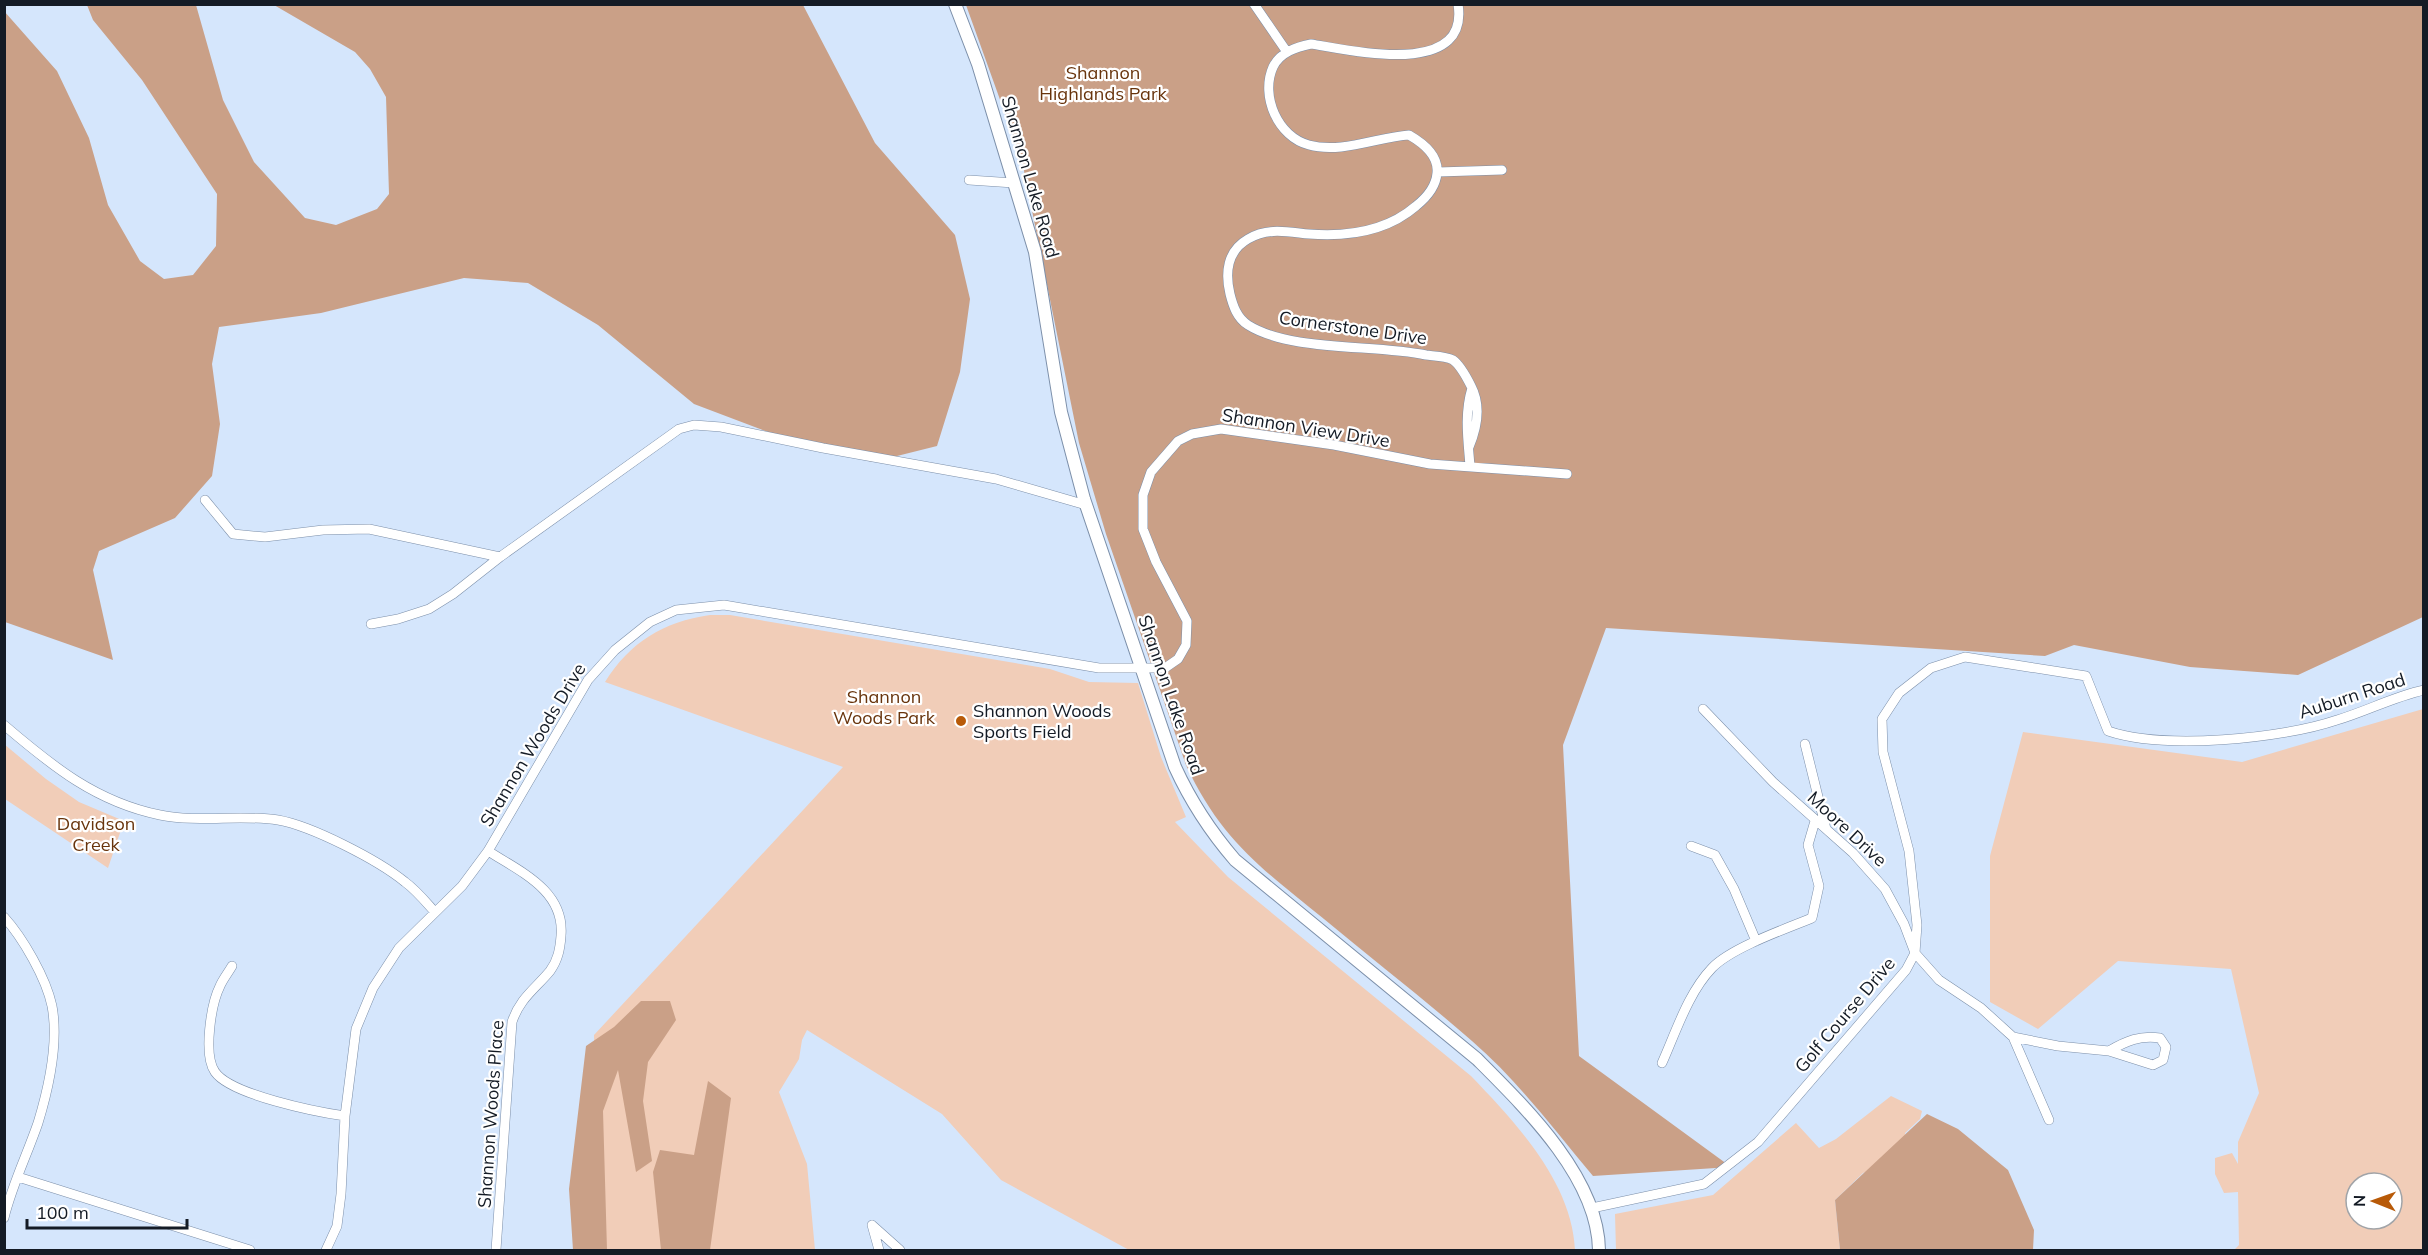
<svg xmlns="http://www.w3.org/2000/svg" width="2428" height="1255" font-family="Mulish,sans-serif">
<rect width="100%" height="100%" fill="#d5e6fc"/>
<!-- green -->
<path fill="#f1cdb8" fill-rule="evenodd" d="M 710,615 L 730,615 L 1050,669 L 1089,682 L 1138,683 L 1161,757 L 1186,817 L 1175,822 L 1228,877 L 1471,1076 C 1516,1123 1572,1182 1575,1250 L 1129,1250 L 1001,1180 L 942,1114 L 807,1030 L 802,1040 L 799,1059 L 779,1092 L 807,1164 L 815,1250 L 600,1250 L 594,1035 L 843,767 L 605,682 C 630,642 663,622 710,615 Z
M 2423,709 L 2423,1250 L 2234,1250 L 2239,1245 L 2238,1192 L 2224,1193 L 2215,1174 L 2215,1158 L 2232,1153 L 2238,1164 L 2238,1142 L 2259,1093 L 2231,969 L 2118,961 L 2038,1029 L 1990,1002 L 1990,856 L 2023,732 L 2242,762 ZM 2356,1183 L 2392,1183 L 2392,1219 L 2356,1219 Z
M 4,744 L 46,779 L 79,802 L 124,821 L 108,868 L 5,799 Z
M 1891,1096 L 1922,1111 L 1920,1119 L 1905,1133 L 1906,1140 L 1879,1167 L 1863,1173 L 1835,1200 L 1840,1250 L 1616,1250 L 1615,1214 L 1713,1195 L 1796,1123 L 1819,1148 L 1836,1139 Z"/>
<!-- forest -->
<path fill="#caa087" d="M 87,5 L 196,5 L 223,100 L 254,162 L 305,218 L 336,225 L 377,209 L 389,194 L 386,97 L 370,69 L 355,52 L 274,5 L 803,5 L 875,143 L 955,235 L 970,299 L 960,372 L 937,446 L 873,462 L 802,445 L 694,404 L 598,325 L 528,283 L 464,278 L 321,313 L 219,327 L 212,364 L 220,424 L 212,476 L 175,518 L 99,551 L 93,570 L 113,660 L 5,622 L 4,11 L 57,71 L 89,138 L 108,205 L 140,261 L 164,279 L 193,275 L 216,246 L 217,194 L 142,80 L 93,20 Z
M 966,5 L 2423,5 L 2423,617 L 2298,675 L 2190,667 L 2074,645 L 2045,656 L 1606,628 L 1563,745 L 1579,1056 L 1731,1167 L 1593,1176 C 1554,1129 1518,1081 1472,1041 C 1424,999 1373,960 1324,919 C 1262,869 1221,840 1186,765 L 1106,534 L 1079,443 L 1022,161 Z
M 641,1001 L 670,1001 L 676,1020 L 648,1062 L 643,1101 L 652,1161 L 636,1172 L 618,1070 L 603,1111 L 607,1250 L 573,1250 L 569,1189 L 586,1046 L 614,1027 Z
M 708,1081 L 731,1098 L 710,1250 L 661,1250 L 653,1172 L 660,1150 L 694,1155 Z
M 1927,1114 L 1958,1129 L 2008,1170 L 2034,1230 L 2033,1250 L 1840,1250 L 1835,1200 Z"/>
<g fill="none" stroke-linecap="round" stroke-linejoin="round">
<defs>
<path id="minor" d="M 1254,4 L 1287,52
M 1458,4 C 1470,79 1350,50 1311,44 C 1297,47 1280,52 1273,67 C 1260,96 1278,137 1309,145 C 1341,154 1378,137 1409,135 C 1423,143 1439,155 1437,173 C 1436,186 1426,198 1416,206 C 1386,232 1348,237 1309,234 C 1288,232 1268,227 1248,239 C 1227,251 1225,273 1230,294 C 1233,306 1237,318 1248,325 C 1291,352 1375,344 1426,355 C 1433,356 1446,356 1453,360 C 1460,365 1467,378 1471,386 C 1481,405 1477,428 1469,447
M 1438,172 L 1502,170
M 969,180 L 1014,183
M 1470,466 C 1468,440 1464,414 1472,388
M 205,500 L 233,534 L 265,537 L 323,530 L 369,529 L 500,557
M 371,624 L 398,619 L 429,609 L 453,594 L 500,557 L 679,429 L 694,425 L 721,427 L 823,448 L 996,479 L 1086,505
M 1703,709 L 1773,782 L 1853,853 L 1885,889 L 1904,924 L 1915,953 L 1939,980 L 1981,1008 L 2013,1037 L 2058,1046 L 2109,1051 L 2153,1065 L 2163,1060 L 2166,1047 L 2160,1038 C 2140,1035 2126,1041 2109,1051
M 4,725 C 52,766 96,802 160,815 C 198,823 240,814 278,820 C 312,826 378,860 405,882 C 416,890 425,901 434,911
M 1805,744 L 1826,829
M 1691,846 L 1715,855 L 1734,889 L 1756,941
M 488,851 C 521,872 565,891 561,936 C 560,949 558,960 550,971 C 535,989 520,998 512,1022 L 496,1250
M 4,917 C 23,938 46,978 52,1006 C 59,1044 49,1087 38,1123 C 27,1155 12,1185 4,1218
M 232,966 C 228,973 223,979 220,986 C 211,1004 203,1055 215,1072 C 231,1095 317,1112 345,1116
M 2013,1037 L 2049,1120
M 1662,1063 C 1676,1032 1688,993 1712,968 C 1731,948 1785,929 1812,918 L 1819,886 L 1808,845 L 1815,821
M 18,1177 L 250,1250
M 1592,1208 L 1704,1184 L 1758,1142 L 1906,970 L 1915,953 L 1917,925 L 1909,851 L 1883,752 L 1882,719 L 1899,693 L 1931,668 L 1965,657 L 2086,676 L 2108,731 C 2164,750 2281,739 2337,720 C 2367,711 2393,697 2424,690
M 872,1225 L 900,1250
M 872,1225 L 879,1250
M 326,1250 L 337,1226 L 341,1194 L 345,1116 L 356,1029 L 373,988 L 399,948 L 462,886 L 488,851 L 588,680 L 615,650 L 650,622 L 676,610 L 724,605 L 1099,668 L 1165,668 L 1178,659 L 1186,645 L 1187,621 L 1156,562 L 1143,529 L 1143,495 L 1151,472 L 1178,441 L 1192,434 L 1221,429 L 1334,445 L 1430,464 L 1567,474"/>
<path id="secondary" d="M 955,4 L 978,64 L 1035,252 L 1061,412 L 1084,499 L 1175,767 C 1191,802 1210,831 1235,860 L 1477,1059 C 1526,1108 1598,1178 1599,1250"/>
</defs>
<!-- minor casing -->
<use href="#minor" stroke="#7c8fa9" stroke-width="10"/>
<!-- secondary casing -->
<use href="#secondary" stroke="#7c8fa9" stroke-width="14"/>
<!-- minor -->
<use href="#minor" stroke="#fff" stroke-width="9"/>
<!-- secondary -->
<use href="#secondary" stroke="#fff" stroke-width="12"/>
</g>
<!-- markers -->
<circle fill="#b85a08" stroke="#fff" stroke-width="2" cx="961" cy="721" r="6"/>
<g text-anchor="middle" stroke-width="4.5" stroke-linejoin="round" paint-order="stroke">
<!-- park labels -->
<g font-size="18" fill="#68340c" stroke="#fff">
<text x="1103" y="79">Shannon<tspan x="1103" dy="21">Highlands Park</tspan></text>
<text x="884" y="703">Shannon<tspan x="884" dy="21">Woods Park</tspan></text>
<text x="96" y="830">Davidson<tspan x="96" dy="21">Creek</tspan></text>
</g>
<!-- street labels -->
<g font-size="18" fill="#141b25" stroke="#fff">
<text transform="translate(1030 177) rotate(74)" y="6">Shannon Lake Road</text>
<text transform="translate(1353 328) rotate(8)" y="6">Cornerstone Drive</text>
<text transform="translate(1306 428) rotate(9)" y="6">Shannon View Drive</text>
<text transform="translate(1171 695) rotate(71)" y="6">Shannon Lake Road</text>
<text transform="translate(2352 696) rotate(-18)" y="6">Auburn Road</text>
<text transform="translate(533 745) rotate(-59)" y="6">Shannon Woods Drive</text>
<text transform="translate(1847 829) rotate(43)" y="6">Moore Drive</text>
<text transform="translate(1845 1015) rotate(-50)" y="6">Golf Course Drive</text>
<text transform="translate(491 1114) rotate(-86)" y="6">Shannon Woods Place</text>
</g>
<!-- poi labels -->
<g font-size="18" fill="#141b25" stroke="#fff" text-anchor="start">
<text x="973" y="717">Shannon Woods<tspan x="973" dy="21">Sports Field</tspan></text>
</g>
</g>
<!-- border -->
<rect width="2428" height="1255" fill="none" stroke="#141b25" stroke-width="12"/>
<!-- north arrow -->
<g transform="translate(2374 1201) rotate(271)"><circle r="28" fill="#ffffff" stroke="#a1a4a8" stroke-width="1.5"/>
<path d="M0-4.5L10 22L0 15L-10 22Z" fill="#b85a08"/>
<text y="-9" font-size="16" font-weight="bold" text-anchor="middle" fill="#141b25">N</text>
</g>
<!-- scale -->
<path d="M27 1219v9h160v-9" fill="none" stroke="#141b25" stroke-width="3"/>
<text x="36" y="1219" font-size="18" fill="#141b25" stroke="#ffffff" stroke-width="4.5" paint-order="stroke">100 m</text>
</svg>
